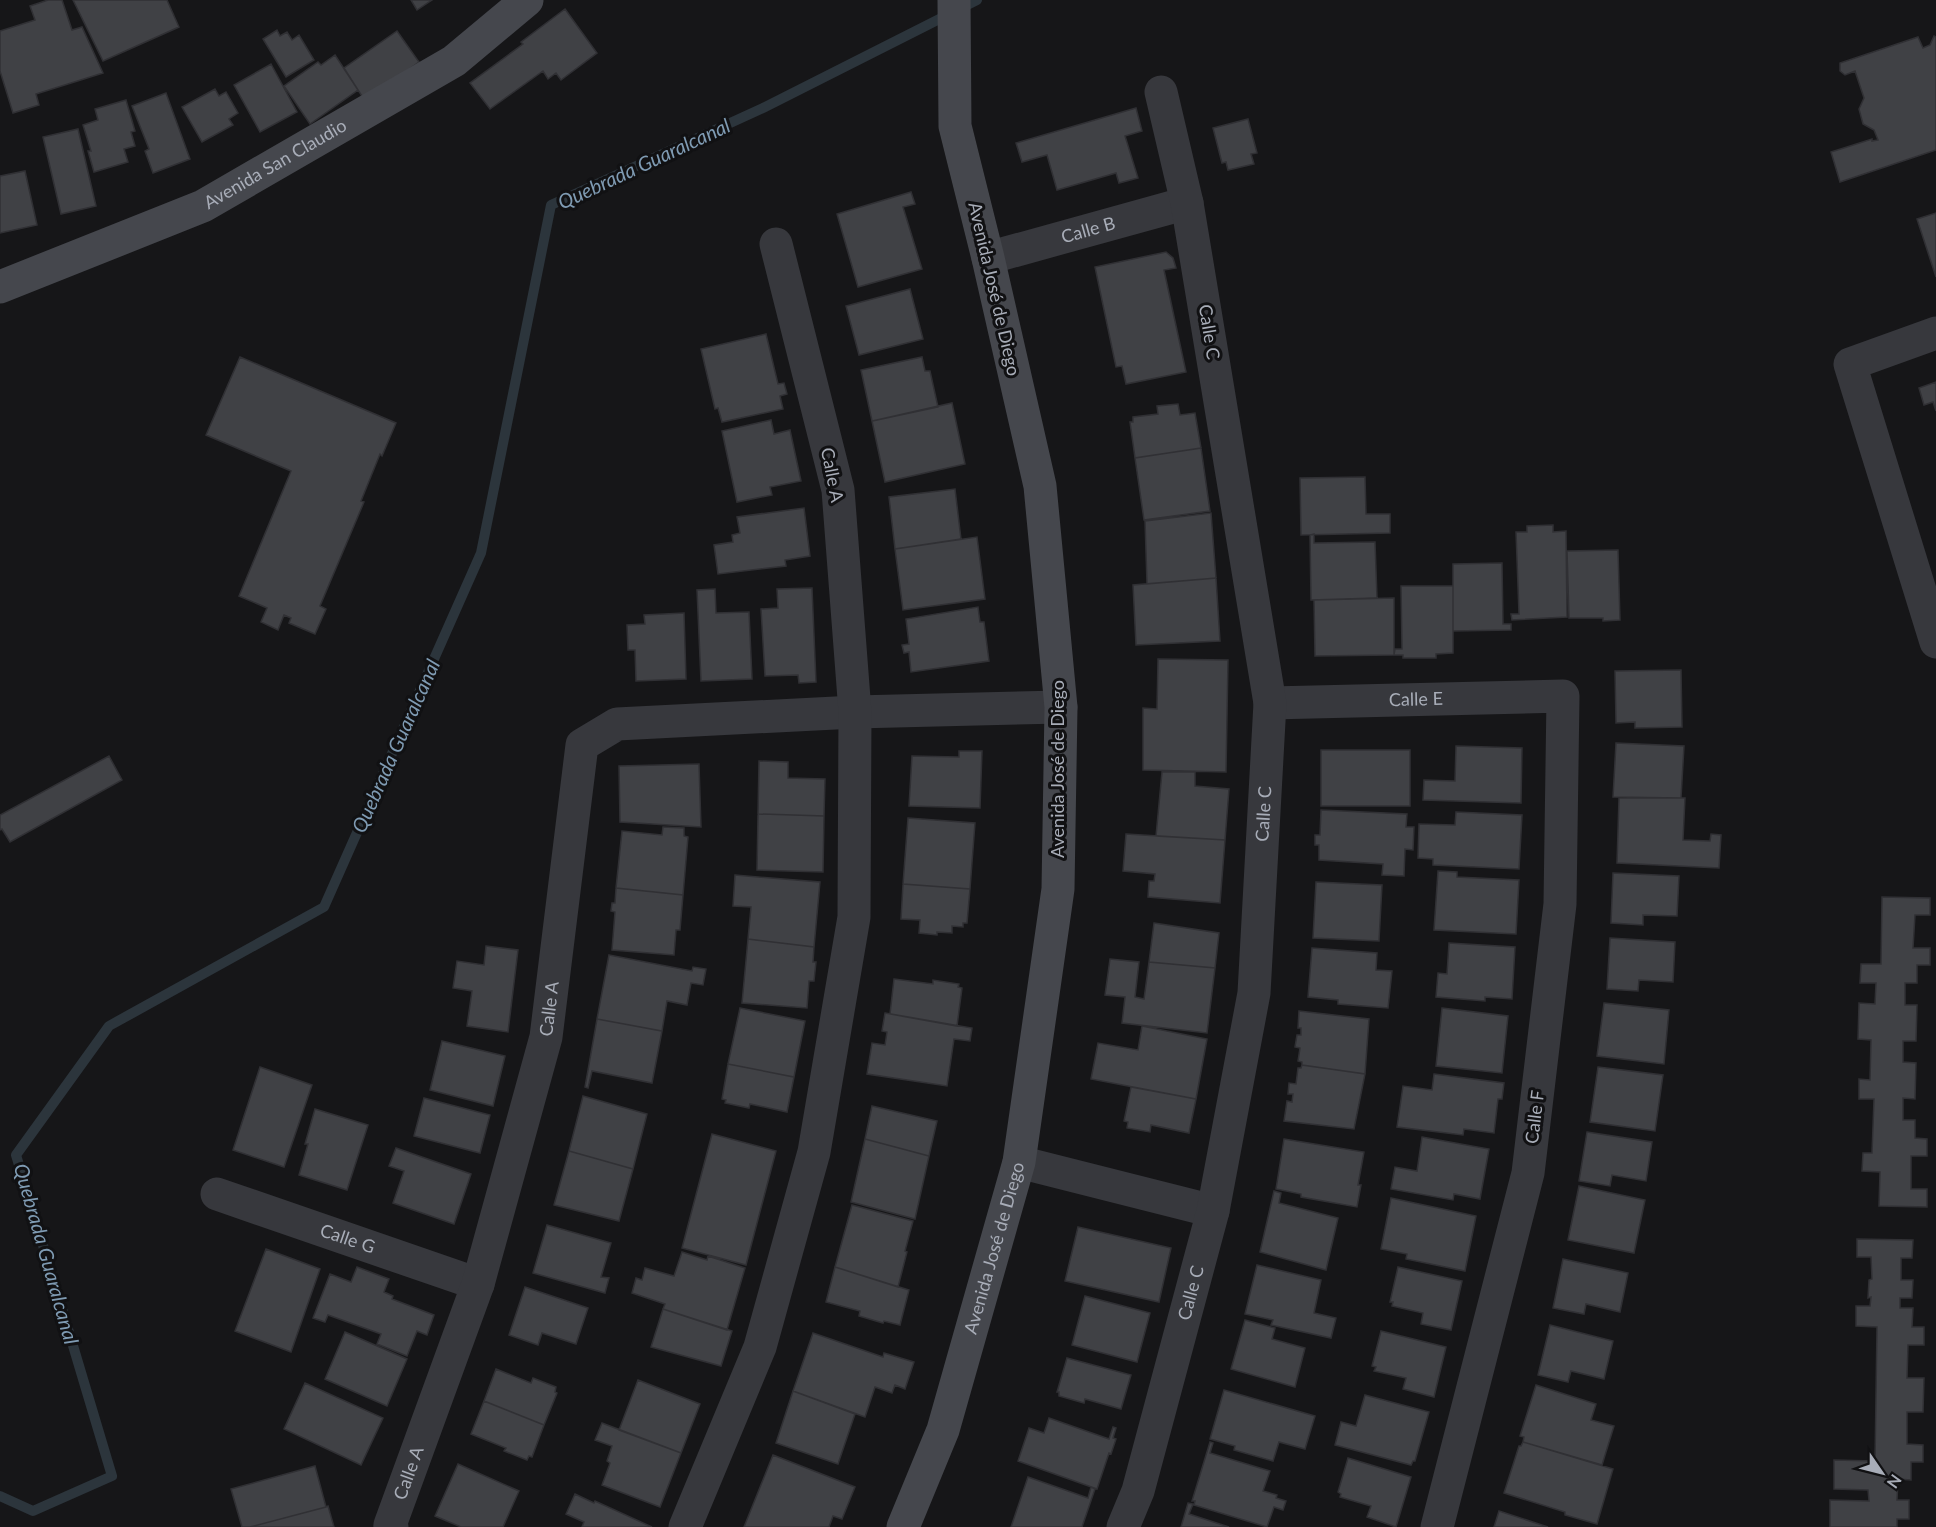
<svg xmlns="http://www.w3.org/2000/svg" width="1936" height="1527" font-family="Lato,sans-serif">
<rect width="100%" height="100%" fill="#161618"/>
<g fill="none" stroke-linecap="round" stroke-linejoin="round">
<!-- stream -->
<path stroke="#2c353c" stroke-width="10" d="M 0,1496 L 33,1511 L 112,1476 L 16,1155 L 109,1026 L 324,907 L 481,553 L 551,205 L 763,108 L 977,0"/>
</g>
<!-- building -->
<path fill="#404145" stroke="#303034" stroke-width="1.5" d="M 48,0 L 62,0 L 72,30 L 82,27 L 103,73 L 36,94 L 39,105 L 13,113 L 0,71 L 0,31 L 35,20 L 30,6 Z
M 73,0 L 167,0 L 179,27 L 103,61 Z
M 411,0 L 432,0 L 417,10 Z
M 565,9 L 597,53 L 561,80 L 556,73 L 548,79 L 543,71 L 490,109 L 470,83 L 523,44 L 521,42 Z
M 277,30 L 280,36 L 287,32 L 292,40 L 299,35 L 314,60 L 286,77 L 263,39 Z
M 397,31 L 419,62 L 365,101 L 344,68 Z
M 1934,36 L 1936,37 L 1936,150 L 1840,182 L 1831,152 L 1872,139 L 1872,141 L 1878,140 L 1874,130 L 1863,124 L 1859,109 L 1864,98 L 1855,71 L 1845,75 L 1840,71 L 1840,63 L 1918,37 L 1923,48 L 1930,45 Z
M 335,55 L 358,90 L 310,124 L 284,86 L 318,62 L 321,65 Z
M 271,64 L 297,112 L 260,132 L 234,85 Z
M 215,89 L 219,96 L 226,92 L 238,113 L 229,119 L 233,125 L 202,142 L 182,107 Z
M 166,93 L 190,159 L 153,173 L 145,151 L 149,149 L 132,106 Z
M 126,100 L 135,131 L 131,132 L 135,146 L 124,149 L 128,162 L 94,172 L 88,151 L 91,151 L 83,125 L 98,120 L 95,109 Z
M 1136,108 L 1142,131 L 1125,136 L 1138,178 L 1119,183 L 1116,173 L 1057,190 L 1047,155 L 1022,162 L 1016,143 Z
M 1248,119 L 1257,153 L 1251,154 L 1254,164 L 1228,170 L 1226,162 L 1222,163 L 1213,128 Z
M 78,129 L 96,206 L 61,214 L 43,137 Z
M 25,171 L 37,225 L 0,233 L 0,176 Z
M 911,192 L 915,204 L 903,207 L 922,269 L 858,287 L 837,214 Z
M 1936,213 L 1936,277 L 1917,219 Z
M 1166,252 L 1173,258 L 1176,268 L 1164,270 L 1186,372 L 1126,384 L 1122,366 L 1116,367 L 1095,267 Z
M 910,289 L 923,339 L 859,355 L 846,306 Z
M 766,334 L 778,384 L 784,383 L 787,394 L 780,396 L 783,409 L 722,422 L 718,408 L 715,409 L 701,349 Z
M 240,357 L 396,423 L 382,456 L 380,454 L 361,501 L 364,502 L 320,606 L 326,609 L 315,634 L 289,623 L 291,618 L 284,615 L 278,630 L 261,622 L 267,608 L 239,596 L 291,471 L 206,435 Z
M 922,357 L 925,371 L 930,371 L 938,407 L 872,421 L 861,370 Z
M 1936,382 L 1936,411 L 1933,402 L 1924,405 L 1919,388 Z
M 952,403 L 965,464 L 885,482 L 872,421 Z
M 1178,404 L 1180,415 L 1195,413 L 1201,448 L 1135,458 L 1130,422 L 1133,422 L 1133,417 L 1158,414 L 1157,406 Z
M 771,420 L 774,434 L 790,430 L 801,481 L 770,487 L 772,495 L 737,502 L 722,431 Z
M 1201,448 L 1210,511 L 1144,520 L 1135,458 Z
M 1365,477 L 1366,514 L 1390,514 L 1390,533 L 1301,535 L 1300,478 Z
M 955,489 L 961,539 L 895,549 L 889,497 Z
M 804,508 L 810,556 L 785,560 L 786,566 L 718,574 L 714,545 L 733,542 L 732,535 L 740,533 L 737,517 Z
M 1211,513 L 1216,578 L 1147,584 L 1145,521 Z
M 1553,525 L 1553,532 L 1566,531 L 1567,617 L 1512,620 L 1511,614 L 1519,614 L 1516,532 L 1527,532 L 1527,526 Z
M 1314,534 L 1314,543 L 1375,542 L 1377,598 L 1311,600 L 1310,535 Z
M 977,537 L 985,599 L 903,610 L 895,549 Z
M 1618,550 L 1620,620 L 1603,621 L 1603,618 L 1569,618 L 1567,551 Z
M 1502,563 L 1503,624 L 1511,624 L 1511,630 L 1453,631 L 1453,564 Z
M 1216,578 L 1220,641 L 1136,645 L 1133,585 Z
M 1401,586 L 1453,586 L 1453,653 L 1436,654 L 1436,658 L 1403,658 L 1403,655 L 1394,655 L 1395,649 L 1402,649 Z
M 812,588 L 816,682 L 799,683 L 798,675 L 765,676 L 761,609 L 778,608 L 777,589 Z
M 715,589 L 716,613 L 749,612 L 752,679 L 701,681 L 697,590 Z
M 1394,598 L 1394,655 L 1315,656 L 1314,600 Z
M 978,607 L 980,622 L 984,622 L 989,661 L 911,672 L 909,652 L 904,653 L 902,645 L 909,644 L 906,619 Z
M 684,613 L 686,679 L 636,681 L 635,650 L 628,650 L 627,625 L 645,624 L 644,615 Z
M 1158,659 L 1228,660 L 1226,772 L 1143,770 L 1143,708 L 1157,709 Z
M 1681,670 L 1682,727 L 1635,728 L 1635,722 L 1616,723 L 1615,671 Z
M 1616,743 L 1684,746 L 1681,798 L 1613,797 Z
M 1456,746 L 1522,748 L 1521,803 L 1423,800 L 1424,780 L 1455,781 Z
M 1321,750 L 1410,750 L 1410,806 L 1321,806 Z
M 959,751 L 982,751 L 980,808 L 909,806 L 912,756 L 959,757 Z
M 109,756 L 122,780 L 10,842 L 2,829 L 0,830 L 0,815 Z
M 759,761 L 788,762 L 788,778 L 825,779 L 824,816 L 758,814 Z
M 699,764 L 701,827 L 620,822 L 619,766 Z
M 1162,772 L 1195,772 L 1195,786 L 1229,789 L 1225,840 L 1156,836 Z
M 1619,798 L 1685,798 L 1683,840 L 1710,841 L 1711,834 L 1721,835 L 1719,868 L 1617,863 Z
M 1321,810 L 1407,814 L 1406,827 L 1414,827 L 1413,850 L 1405,849 L 1404,876 L 1382,875 L 1383,864 L 1319,860 L 1319,845 L 1315,845 L 1315,835 L 1320,835 Z
M 1456,812 L 1522,815 L 1519,869 L 1433,865 L 1433,859 L 1418,858 L 1419,824 L 1455,825 Z
M 758,814 L 824,816 L 823,872 L 757,870 Z
M 908,818 L 975,823 L 970,889 L 903,884 Z
M 663,827 L 684,828 L 684,836 L 688,837 L 683,895 L 616,888 L 622,831 L 662,835 Z
M 1126,834 L 1225,840 L 1220,903 L 1148,897 L 1149,881 L 1154,881 L 1155,874 L 1123,871 Z
M 1438,871 L 1457,872 L 1457,877 L 1519,880 L 1516,934 L 1434,930 Z
M 1613,873 L 1679,876 L 1677,916 L 1643,915 L 1643,925 L 1611,923 Z
M 735,875 L 820,882 L 814,947 L 748,939 L 751,907 L 733,906 Z
M 1316,882 L 1382,885 L 1379,941 L 1313,938 Z
M 903,884 L 970,889 L 967,923 L 963,923 L 963,927 L 952,926 L 952,933 L 937,932 L 937,935 L 919,933 L 920,920 L 901,919 Z
M 616,888 L 683,895 L 680,930 L 676,930 L 674,955 L 612,950 L 615,912 L 611,911 L 612,903 L 615,903 Z
M 1882,897 L 1930,898 L 1930,915 L 1915,915 L 1913,948 L 1930,948 L 1930,965 L 1917,965 L 1917,983 L 1905,983 L 1905,1005 L 1917,1005 L 1916,1041 L 1903,1041 L 1903,1062 L 1916,1063 L 1915,1099 L 1903,1098 L 1903,1120 L 1915,1120 L 1915,1138 L 1927,1139 L 1927,1156 L 1911,1156 L 1911,1189 L 1927,1189 L 1927,1207 L 1879,1206 L 1880,1172 L 1862,1171 L 1863,1153 L 1872,1153 L 1874,1099 L 1859,1099 L 1859,1079 L 1870,1080 L 1871,1040 L 1858,1039 L 1859,1003 L 1875,1004 L 1876,983 L 1860,983 L 1861,964 L 1881,964 Z
M 1154,923 L 1219,933 L 1215,968 L 1149,962 Z
M 1610,938 L 1675,942 L 1673,982 L 1639,980 L 1638,991 L 1607,989 Z
M 748,939 L 814,947 L 813,962 L 816,962 L 814,981 L 809,981 L 807,1008 L 742,1003 Z
M 1449,943 L 1515,947 L 1512,999 L 1485,997 L 1485,1001 L 1436,997 L 1438,973 L 1447,974 Z
M 486,946 L 518,950 L 508,1032 L 467,1026 L 472,991 L 453,988 L 457,961 L 484,965 Z
M 1312,948 L 1377,953 L 1376,970 L 1392,971 L 1388,1008 L 1338,1004 L 1338,1000 L 1308,997 Z
M 609,955 L 692,971 L 693,967 L 706,969 L 703,985 L 691,983 L 687,1005 L 667,1001 L 662,1031 L 597,1019 Z
M 1110,959 L 1139,962 L 1135,997 L 1144,999 L 1149,962 L 1215,968 L 1207,1033 L 1122,1023 L 1125,997 L 1105,995 Z
M 894,979 L 933,984 L 933,980 L 959,984 L 958,987 L 962,988 L 957,1026 L 890,1014 Z
M 1604,1003 L 1669,1010 L 1664,1064 L 1597,1056 Z
M 740,1008 L 805,1021 L 794,1077 L 728,1064 Z
M 1442,1008 L 1508,1016 L 1502,1073 L 1436,1066 Z
M 1299,1011 L 1369,1019 L 1365,1074 L 1302,1065 L 1302,1062 L 1298,1061 L 1300,1048 L 1295,1047 L 1297,1035 L 1301,1035 L 1301,1028 L 1298,1028 Z
M 885,1013 L 972,1028 L 970,1041 L 954,1039 L 947,1086 L 867,1074 L 872,1043 L 885,1045 L 887,1032 L 882,1031 Z
M 597,1019 L 662,1031 L 652,1083 L 592,1071 L 588,1088 L 585,1087 Z
M 1142,1026 L 1207,1039 L 1196,1099 L 1091,1079 L 1098,1043 L 1138,1050 Z
M 442,1041 L 505,1056 L 493,1106 L 430,1090 Z
M 728,1064 L 794,1077 L 787,1112 L 750,1104 L 749,1108 L 725,1103 L 726,1100 L 722,1099 Z
M 1302,1065 L 1365,1074 L 1354,1129 L 1284,1121 L 1287,1101 L 1292,1102 L 1293,1094 L 1288,1094 L 1289,1083 L 1296,1084 L 1298,1068 L 1301,1068 Z
M 260,1067 L 312,1085 L 284,1167 L 233,1150 Z
M 1598,1067 L 1663,1075 L 1655,1131 L 1590,1122 Z
M 1434,1074 L 1504,1083 L 1502,1099 L 1498,1099 L 1494,1133 L 1464,1129 L 1463,1135 L 1397,1127 L 1403,1086 L 1432,1090 Z
M 1131,1087 L 1196,1099 L 1189,1133 L 1151,1125 L 1150,1132 L 1127,1128 L 1128,1122 L 1124,1121 Z
M 583,1096 L 647,1114 L 633,1169 L 569,1151 Z
M 424,1098 L 490,1115 L 480,1153 L 414,1136 Z
M 872,1106 L 937,1121 L 929,1156 L 865,1139 Z
M 315,1109 L 368,1125 L 347,1190 L 299,1175 L 308,1144 L 305,1144 Z
M 1587,1132 L 1652,1142 L 1646,1181 L 1612,1175 L 1610,1186 L 1579,1181 Z
M 712,1134 L 776,1151 L 746,1265 L 682,1248 Z
M 1422,1137 L 1489,1149 L 1480,1199 L 1454,1194 L 1453,1200 L 1391,1189 L 1395,1167 L 1417,1171 Z
M 865,1139 L 929,1156 L 915,1219 L 851,1202 Z
M 1284,1139 L 1364,1152 L 1358,1185 L 1361,1185 L 1357,1207 L 1301,1197 L 1301,1194 L 1276,1189 Z
M 396,1148 L 471,1174 L 454,1224 L 393,1203 L 404,1171 L 389,1166 Z
M 569,1151 L 633,1169 L 619,1221 L 554,1205 Z
M 1579,1186 L 1645,1200 L 1634,1253 L 1568,1240 Z
M 1274,1191 L 1281,1193 L 1279,1203 L 1338,1218 L 1326,1270 L 1260,1252 Z
M 1391,1198 L 1476,1216 L 1465,1271 L 1406,1259 L 1407,1254 L 1381,1249 Z
M 852,1205 L 913,1221 L 905,1251 L 907,1252 L 898,1287 L 835,1267 Z
M 547,1225 L 611,1243 L 601,1277 L 609,1278 L 605,1293 L 533,1273 Z
M 1078,1227 L 1171,1248 L 1159,1302 L 1065,1281 Z
M 1857,1239 L 1913,1240 L 1912,1258 L 1901,1258 L 1901,1280 L 1913,1280 L 1912,1298 L 1900,1298 L 1900,1308 L 1913,1308 L 1912,1327 L 1924,1327 L 1924,1345 L 1908,1345 L 1907,1378 L 1924,1378 L 1923,1412 L 1907,1412 L 1907,1444 L 1923,1445 L 1923,1462 L 1911,1462 L 1911,1480 L 1898,1479 L 1897,1500 L 1909,1500 L 1909,1519 L 1897,1519 L 1897,1527 L 1830,1527 L 1830,1500 L 1869,1501 L 1868,1490 L 1834,1489 L 1834,1460 L 1875,1461 L 1877,1327 L 1856,1326 L 1856,1306 L 1870,1306 L 1871,1297 L 1868,1298 L 1869,1280 L 1872,1279 L 1871,1257 L 1857,1257 Z
M 266,1249 L 320,1269 L 291,1352 L 235,1331 Z
M 682,1252 L 707,1260 L 708,1256 L 745,1268 L 727,1330 L 663,1309 L 665,1304 L 632,1293 L 636,1278 L 642,1280 L 645,1268 L 674,1276 Z
M 1563,1259 L 1628,1273 L 1620,1312 L 1586,1304 L 1584,1314 L 1553,1308 Z
M 1257,1265 L 1321,1280 L 1314,1313 L 1336,1318 L 1331,1338 L 1271,1325 L 1273,1320 L 1245,1314 Z
M 357,1267 L 389,1279 L 384,1292 L 393,1296 L 392,1299 L 434,1315 L 427,1335 L 417,1331 L 407,1356 L 377,1344 L 381,1334 L 328,1315 L 325,1322 L 313,1318 L 330,1274 L 351,1282 Z
M 835,1267 L 909,1290 L 900,1325 L 884,1321 L 883,1323 L 859,1316 L 860,1311 L 826,1302 Z
M 1398,1267 L 1462,1281 L 1451,1330 L 1421,1324 L 1423,1313 L 1392,1306 L 1393,1302 L 1390,1302 Z
M 525,1287 L 588,1308 L 576,1344 L 542,1333 L 538,1345 L 509,1335 Z
M 1085,1296 L 1150,1313 L 1137,1362 L 1072,1345 Z
M 663,1309 L 732,1331 L 721,1366 L 651,1347 Z
M 1245,1320 L 1275,1328 L 1272,1339 L 1305,1348 L 1295,1387 L 1231,1369 Z
M 1550,1325 L 1613,1341 L 1604,1379 L 1571,1371 L 1568,1382 L 1538,1375 Z
M 1381,1331 L 1446,1347 L 1434,1397 L 1403,1389 L 1406,1378 L 1374,1371 L 1376,1367 L 1372,1366 Z
M 345,1332 L 407,1359 L 387,1406 L 325,1379 Z
M 813,1333 L 883,1357 L 884,1353 L 914,1362 L 905,1389 L 895,1385 L 892,1393 L 875,1387 L 865,1417 L 793,1391 Z
M 1067,1358 L 1131,1375 L 1121,1409 L 1085,1399 L 1084,1403 L 1059,1396 L 1059,1392 L 1057,1392 Z
M 496,1369 L 531,1383 L 533,1378 L 556,1387 L 555,1392 L 557,1393 L 544,1425 L 484,1401 Z
M 638,1380 L 700,1404 L 681,1453 L 619,1430 Z
M 305,1383 L 383,1418 L 361,1465 L 284,1429 Z
M 1536,1385 L 1596,1404 L 1591,1420 L 1614,1426 L 1602,1465 L 1523,1442 L 1524,1437 L 1520,1436 Z
M 1224,1390 L 1315,1416 L 1305,1449 L 1279,1442 L 1273,1461 L 1234,1450 L 1235,1446 L 1210,1439 Z
M 793,1391 L 855,1414 L 838,1464 L 776,1443 Z
M 1365,1395 L 1429,1412 L 1415,1461 L 1413,1461 L 1411,1465 L 1335,1445 L 1341,1422 L 1356,1426 Z
M 484,1401 L 544,1425 L 532,1457 L 529,1456 L 527,1460 L 504,1451 L 506,1448 L 471,1434 Z
M 1049,1418 L 1109,1439 L 1113,1427 L 1116,1428 L 1113,1438 L 1116,1439 L 1111,1454 L 1109,1453 L 1097,1489 L 1018,1461 L 1029,1428 L 1044,1433 Z
M 602,1423 L 681,1453 L 660,1507 L 602,1485 L 609,1466 L 610,1463 L 607,1461 L 612,1446 L 595,1440 Z
M 1210,1442 L 1213,1443 L 1210,1453 L 1270,1471 L 1263,1491 L 1277,1495 L 1276,1498 L 1286,1501 L 1283,1510 L 1274,1507 L 1267,1527 L 1194,1505 L 1195,1501 L 1192,1501 Z
M 1523,1442 L 1613,1469 L 1597,1524 L 1565,1515 L 1565,1512 L 1504,1493 L 1519,1446 L 1521,1446 Z
M 773,1455 L 855,1487 L 842,1519 L 833,1516 L 829,1527 L 744,1527 Z
M 1348,1458 L 1411,1477 L 1396,1527 L 1367,1517 L 1371,1506 L 1340,1497 L 1341,1494 L 1338,1492 Z
M 458,1464 L 519,1491 L 503,1527 L 461,1527 L 435,1516 Z
M 315,1466 L 326,1507 L 250,1527 L 242,1527 L 231,1489 Z
M 1028,1477 L 1088,1498 L 1091,1487 L 1095,1489 L 1082,1527 L 1011,1527 Z
M 575,1494 L 594,1503 L 595,1501 L 652,1527 L 582,1527 L 584,1522 L 566,1514 Z
M 1188,1503 L 1193,1504 L 1189,1514 L 1229,1527 L 1181,1527 Z
M 328,1506 L 334,1527 L 250,1527 L 326,1507 Z
M 1499,1511 L 1548,1527 L 1494,1527 Z"/>
<g fill="none" stroke-linecap="round" stroke-linejoin="round">
<!-- street -->
<g stroke="#37383d" stroke-width="33">
<path id="s1" d="M 988,258 L 1187,203"/>
<path d="M 1936,333 L 1850,364 L 1936,642"/>
<path id="s2" d="M 1270,703 L 1563,696 L 1560,904 L 1528,1173 L 1437,1527"/>
<path d="M 1019,1162 L 1213,1211"/>
<path id="s3" d="M 217,1194 L 478,1284"/>
<path id="s4" d="M 392,1527 L 390,1525 L 478,1284 L 546,1037 L 582,745 L 617,724 L 855,712 L 1061,707"/>
<path d="M 685,1527 L 760,1347 L 814,1152 L 854,917 L 855,712 L 838,490 L 776,244"/>
<path id="s5" d="M 1123,1527 L 1138,1491 L 1213,1211 L 1254,993 L 1270,703 L 1187,203 L 1161,92"/>
</g>
<!-- secondary -->
<g stroke="#45474d" stroke-width="33">
<path id="s6" d="M 0,287 L 203,206 L 454,61 L 527,0"/>
<path id="s7" d="M 903,1527 L 943,1430 L 1019,1162 L 1058,889 L 1061,707 L 1040,486 L 988,258 L 955,126 L 954,0"/>
</g>
</g>
<g text-anchor="middle" stroke-width="6" stroke-linejoin="round" paint-order="stroke">
<!-- street labels -->
<g font-size="18" fill="#a8adb8" stroke="#111113">
<text dy="6" stroke="none"><textPath href="#s6" startOffset="302">Avenida San Claudio</textPath></text>
<text dy="6" stroke="none"><textPath href="#s1" startOffset="104">Calle B</textPath></text>
<text transform="translate(994 289) rotate(77)" y="6">Avenida José de Diego</text>
<text transform="translate(1209 332) rotate(81)" y="6">Calle C</text>
<text transform="translate(832 475) rotate(79)" y="6">Calle A</text>
<text dy="6" stroke="none"><textPath href="#s2" startOffset="146">Calle E</textPath></text>
<text transform="translate(1058 769) rotate(-90)" y="6">Avenida José de Diego</text>
<text dy="6" stroke="none"><textPath href="#s5" startOffset="730">Calle C</textPath></text>
<text dy="6" stroke="none"><textPath href="#s4" startOffset="544">Calle A</textPath></text>
<text transform="translate(1535 1117) rotate(-83)" y="6">Calle F</text>
<text dy="6" stroke="none"><textPath href="#s3" startOffset="138">Calle G</textPath></text>
<text dy="6" stroke="none"><textPath href="#s7" startOffset="294">Avenida José de Diego</textPath></text>
<text dy="6" stroke="none"><textPath href="#s5" startOffset="244">Calle C</textPath></text>
<text dy="6" stroke="none"><textPath href="#s4" startOffset="58">Calle A</textPath></text>
</g>
<!-- water labels -->
<g font-size="20" font-style="italic" fill="#7f9bb3" stroke="#111113">
<text transform="translate(644 164) rotate(-25)" y="7">Quebrada Guaralcanal</text>
<text transform="translate(396 746) rotate(-66)" y="7">Quebrada Guaralcanal</text>
<text transform="translate(46 1254) rotate(74)" y="7">Quebrada Guaralcanal</text>
</g>
</g>
<!-- north arrow -->
<g transform="translate(1882 1473) rotate(125)" stroke="#111113" stroke-width="4.5" paint-order="stroke">
<path d="M0-4.5L10 22L0 15L-10 22Z" fill="#a8adb8"/>
<text y="-9" font-size="16" font-weight="bold" text-anchor="middle" fill="#a8adb8">N</text>
</g>
</svg>
